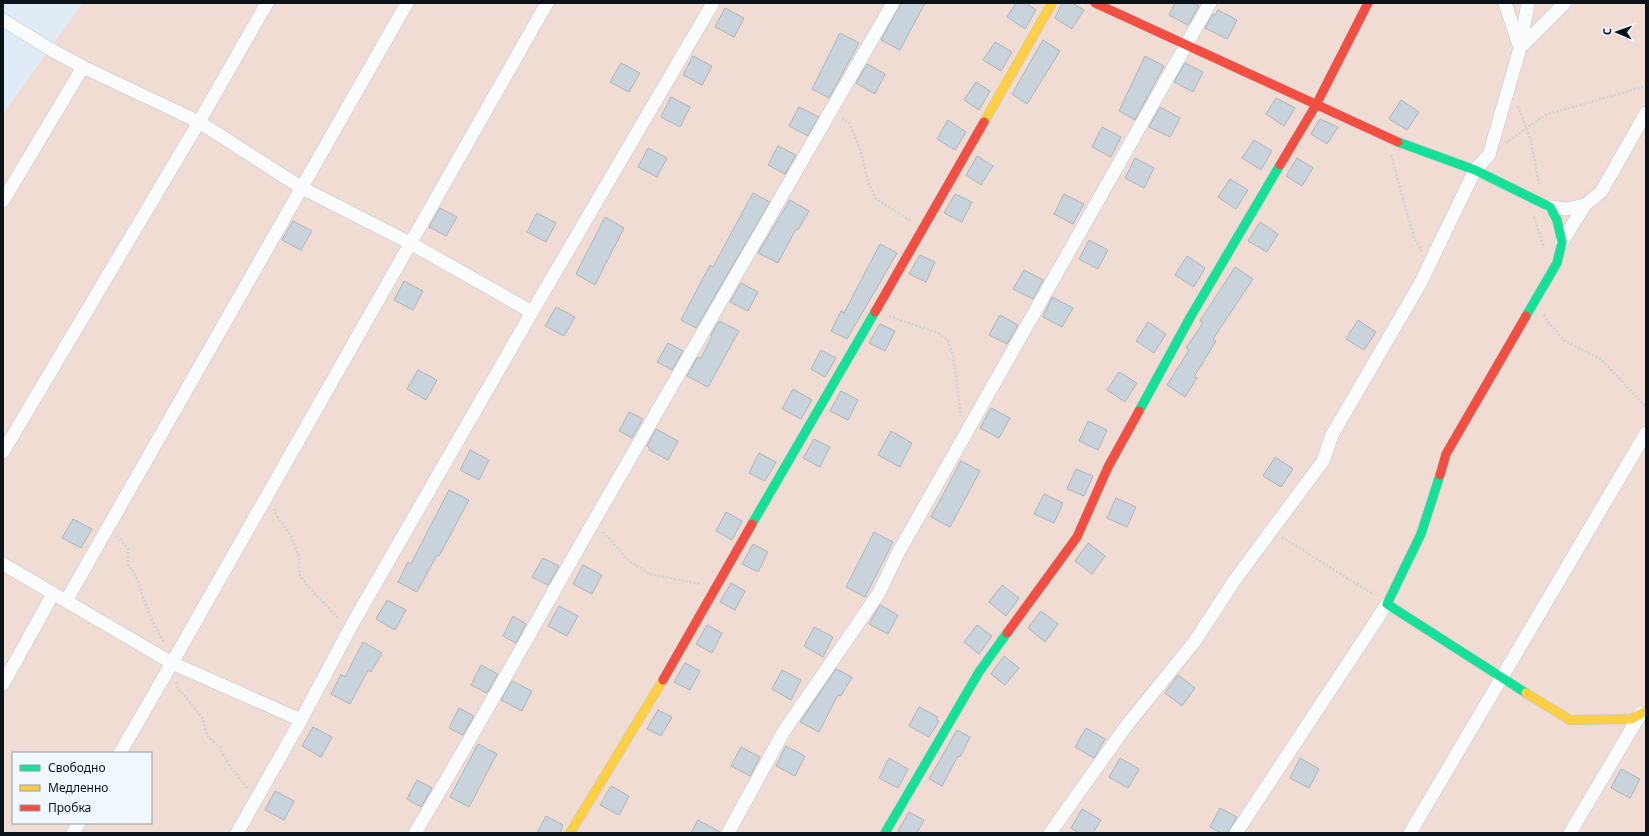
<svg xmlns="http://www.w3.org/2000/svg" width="1649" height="836" font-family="'Noto Sans',sans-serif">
<rect width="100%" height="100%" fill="#e0ebf5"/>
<!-- green -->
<path fill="#f0dcd3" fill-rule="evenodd" d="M 83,3 L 1646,3 L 1646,833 L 3,833 L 3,114 ZM 13,753 L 151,753 L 151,823 L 13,823 Z"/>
<!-- building -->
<path fill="#c9d3db" stroke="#abb4bb" d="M 901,3 L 925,3 L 900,50 L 881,40 Z
M 1016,3 L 1026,3 L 1036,10 L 1025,29 L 1007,17 Z
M 1062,3 L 1072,3 L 1084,10 L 1072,29 L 1055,18 Z
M 1175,3 L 1193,3 L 1199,6 L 1188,25 L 1169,15 Z
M 725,8 L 744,18 L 734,37 L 715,27 Z
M 1218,10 L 1237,20 L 1227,39 L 1205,28 L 1213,14 L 1215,15 Z
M 840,33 L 859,43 L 829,98 L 812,89 Z
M 1043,40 L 1060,51 L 1027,104 L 1012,94 Z
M 995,42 L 1012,52 L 1001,71 L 983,60 Z
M 693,56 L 712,66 L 702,85 L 683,75 Z
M 1145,56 L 1164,66 L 1135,120 L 1119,111 Z
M 621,63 L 640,73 L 629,92 L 610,82 Z
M 1185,63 L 1203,72 L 1193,92 L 1174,82 Z
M 867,64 L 885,74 L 875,94 L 856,83 Z
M 976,82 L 990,91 L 979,110 L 964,100 Z
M 671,97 L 690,107 L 680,127 L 661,117 Z
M 1276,98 L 1295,108 L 1284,126 L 1266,114 Z
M 1401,100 L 1419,112 L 1407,130 L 1389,119 Z
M 799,107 L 819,117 L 808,136 L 789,126 Z
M 1160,107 L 1180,118 L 1170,137 L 1149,127 Z
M 1320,119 L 1338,127 L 1327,144 L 1311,134 Z
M 948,120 L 966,132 L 955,150 L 937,139 Z
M 1102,127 L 1121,137 L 1111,157 L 1092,147 Z
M 1254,140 L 1272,151 L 1261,170 L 1242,158 Z
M 778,146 L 796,155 L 785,174 L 768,165 Z
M 648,148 L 667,158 L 657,177 L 638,167 Z
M 977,156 L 993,166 L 981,185 L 966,175 Z
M 1135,158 L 1154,168 L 1144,188 L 1125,178 Z
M 1297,158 L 1313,168 L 1302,186 L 1286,176 Z
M 1230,179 L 1248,190 L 1236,209 L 1218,197 Z
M 753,193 L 770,202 L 696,328 L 681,320 L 710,265 L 713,267 Z
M 955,194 L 972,202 L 962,222 L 944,213 Z
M 1064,194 L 1084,204 L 1073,224 L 1054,214 Z
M 790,200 L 809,211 L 798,230 L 796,229 L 778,263 L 758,253 Z
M 440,208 L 457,217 L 446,236 L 429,227 Z
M 537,213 L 556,223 L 546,242 L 527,232 Z
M 605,217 L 624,228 L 595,285 L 576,274 Z
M 293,221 L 312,231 L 301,250 L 282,240 Z
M 1260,222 L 1278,234 L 1267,252 L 1248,241 Z
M 1089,240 L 1108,250 L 1098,269 L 1079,259 Z
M 880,244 L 897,253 L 847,339 L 831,331 L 841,311 L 844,313 Z
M 920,255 L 935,262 L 926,282 L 909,274 Z
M 1187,256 L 1205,268 L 1194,287 L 1175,275 Z
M 1235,267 L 1253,279 L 1213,339 L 1216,341 L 1194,377 L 1197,378 L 1185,397 L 1167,385 L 1189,350 L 1186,348 L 1203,323 L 1200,321 Z
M 1024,270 L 1043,280 L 1033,299 L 1013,289 Z
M 404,281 L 423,291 L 413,310 L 394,300 Z
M 741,283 L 758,292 L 748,311 L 730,302 Z
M 1052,297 L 1073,308 L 1062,327 L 1043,317 Z
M 556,307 L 575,317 L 564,336 L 545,326 Z
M 1000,315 L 1018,325 L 1007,344 L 989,335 Z
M 1358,320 L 1376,332 L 1364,350 L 1346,339 Z
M 719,321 L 739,331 L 708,387 L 687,376 L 697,358 L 701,358 L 712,336 L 711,335 Z
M 1148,322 L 1166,334 L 1154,353 L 1136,341 Z
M 880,324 L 895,331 L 885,351 L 869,343 Z
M 668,343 L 683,351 L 672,370 L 657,362 Z
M 821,350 L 836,358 L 825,377 L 811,369 Z
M 418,370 L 437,380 L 426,400 L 407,389 Z
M 1119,372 L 1137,383 L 1125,402 L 1107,390 Z
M 793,389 L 812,400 L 801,419 L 782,409 Z
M 841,391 L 858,400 L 848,420 L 830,411 Z
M 991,408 L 1010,418 L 999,438 L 980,428 Z
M 629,412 L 643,419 L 632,438 L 619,431 Z
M 1088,421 L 1107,430 L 1098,450 L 1079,441 Z
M 656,429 L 678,441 L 668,460 L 649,450 L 650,448 L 647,446 Z
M 891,431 L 912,443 L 900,467 L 878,455 Z
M 814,439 L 830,447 L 820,467 L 803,458 Z
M 470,450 L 489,460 L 479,480 L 460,470 Z
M 759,453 L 776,462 L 765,481 L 749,473 Z
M 1275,457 L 1293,469 L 1281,487 L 1263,476 Z
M 961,461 L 980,471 L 950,527 L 931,517 Z
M 1076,469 L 1093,476 L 1084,496 L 1067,489 Z
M 449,490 L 469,500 L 439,556 L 437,555 L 417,592 L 398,582 L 408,562 L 411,564 Z
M 1044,494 L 1063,503 L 1054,523 L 1034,514 Z
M 1116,498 L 1136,507 L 1127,527 L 1107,518 Z
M 726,512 L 742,521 L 732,540 L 716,531 Z
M 73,519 L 92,529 L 81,548 L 62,538 Z
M 874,532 L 893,542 L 865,597 L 846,587 Z
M 1088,543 L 1105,556 L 1092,574 L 1075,561 Z
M 753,544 L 768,552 L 758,572 L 742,564 Z
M 543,558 L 559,566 L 548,585 L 532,577 Z
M 583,565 L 602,575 L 592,594 L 573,584 Z
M 731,583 L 745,591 L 735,610 L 720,602 Z
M 1002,585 L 1019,598 L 1006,616 L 989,602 Z
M 387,600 L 406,610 L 395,630 L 376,619 Z
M 880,605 L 898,615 L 888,634 L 869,624 Z
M 559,606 L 578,616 L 567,636 L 548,626 Z
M 1041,611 L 1058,624 L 1045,642 L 1028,628 Z
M 513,616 L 526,624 L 516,643 L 503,636 Z
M 707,625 L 722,633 L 712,653 L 696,644 Z
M 977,625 L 992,636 L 979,654 L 964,642 Z
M 814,627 L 833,637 L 823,657 L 804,646 Z
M 363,642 L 382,653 L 371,672 L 368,670 L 350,704 L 331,694 L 341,674 L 345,677 Z
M 1004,656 L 1019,668 L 1005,685 L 991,674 Z
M 685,663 L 700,671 L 690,690 L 674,682 Z
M 481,665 L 498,674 L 487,693 L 471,685 Z
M 836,669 L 852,677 L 841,696 L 838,695 L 819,732 L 800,722 Z
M 782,670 L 801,680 L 791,700 L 772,689 Z
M 1178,675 L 1195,688 L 1182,706 L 1165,693 Z
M 512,681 L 532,691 L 522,711 L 501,700 Z
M 919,707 L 938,717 L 936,719 L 939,721 L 929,737 L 909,726 Z
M 459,708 L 474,716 L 463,735 L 449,728 Z
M 658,710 L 672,717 L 661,736 L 647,729 Z
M 313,727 L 332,737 L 321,757 L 302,746 Z
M 1086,728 L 1105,739 L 1094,758 L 1075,747 Z
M 957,730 L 970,737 L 960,757 L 958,756 L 942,786 L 929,779 Z
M 478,744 L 497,754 L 469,807 L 450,797 Z
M 786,746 L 805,756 L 795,776 L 776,766 Z
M 741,747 L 760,757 L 750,776 L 731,766 Z
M 889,758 L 908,769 L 898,788 L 879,778 Z
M 1120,758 L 1139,769 L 1128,788 L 1109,777 Z
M 1300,758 L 1319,769 L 1309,788 L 1290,778 Z
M 1621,769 L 1640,779 L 1630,798 L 1611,788 Z
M 417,780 L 432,788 L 421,807 L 407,799 Z
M 611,786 L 629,796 L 619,815 L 600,805 Z
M 275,791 L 294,801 L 284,820 L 265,810 Z
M 1220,808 L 1237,817 L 1228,833 L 1221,833 L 1210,827 Z
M 1082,809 L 1101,820 L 1093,833 L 1079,833 L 1071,828 Z
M 909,812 L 924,820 L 917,833 L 901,833 L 898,831 Z
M 546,816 L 563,825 L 560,833 L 537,833 Z
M 698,820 L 720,832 L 720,833 L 691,833 Z"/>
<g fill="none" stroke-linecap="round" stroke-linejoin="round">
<defs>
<path id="street" d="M 1505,3 L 1520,48 L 1565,3
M 3,20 L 50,49 L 83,67 L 199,122 L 302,188 L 410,243 L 532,312
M 3,201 L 83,67
M 1550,207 L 1566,209 L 1585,205
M 1562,242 L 1585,205 L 1601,192 L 1646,113
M 3,452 L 199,122 L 267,3
M 3,564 L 172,663 L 301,720
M 66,601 L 407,3
M 3,684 L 53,594
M 120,753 L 172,663 L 547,3
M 73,833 L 79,823
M 237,833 L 301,720 L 354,621 L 532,312 L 713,3
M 415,833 C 474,734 530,633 587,533 C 689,356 792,180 893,3
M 728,833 L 784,731 L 879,593 L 898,553 L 1210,3
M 1050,833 L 1127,725 L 1195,641 L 1234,581 L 1323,461 L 1332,435 L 1420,284 L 1475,170 L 1489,155 L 1520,48 L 1528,3
M 1236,833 L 1387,604
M 1410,833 L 1646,433
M 1570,833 L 1641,713"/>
<path id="fast" d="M 1398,142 L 1475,170 L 1550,207 L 1557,220 L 1562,242 L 1557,263 L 1526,316
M 1139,411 L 1191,316 L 1280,165
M 1440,475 L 1421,534 L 1387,604 L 1526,693
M 752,524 L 875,312
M 885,833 L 979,672 L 1007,633"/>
<path id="slow" d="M 984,122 L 1052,3
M 1526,693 L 1570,720 L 1631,719 L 1646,711
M 570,833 L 663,680"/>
<path id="jam" d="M 1095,3 L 1398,142
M 1280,165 L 1316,105 L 1368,3
M 875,312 L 984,122
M 1440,475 L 1446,454 L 1526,316
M 1007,633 L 1077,537 L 1108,467 L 1139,411
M 663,680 L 752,524"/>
</defs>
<!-- street casing -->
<use href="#street" stroke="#bdc6cd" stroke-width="14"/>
<!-- fast casing -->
<use href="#fast" stroke="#bdc6cd" stroke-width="10"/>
<!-- slow casing -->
<use href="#slow" stroke="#bdc6cd" stroke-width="10"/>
<!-- jam casing -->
<use href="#jam" stroke="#bdc6cd" stroke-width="10"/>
<!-- path -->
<path stroke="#ced2d4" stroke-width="2.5" stroke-dasharray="2 2" stroke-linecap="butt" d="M 1518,106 L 1531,141 L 1539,184
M 842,118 L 850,124 L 861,152 L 869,185 L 876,199 L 911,221
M 1506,143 L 1545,115 L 1646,86
M 1391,155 L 1414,238 L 1422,251
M 1534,217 L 1544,248
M 1544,315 L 1547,321 L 1565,341 L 1602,360 L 1646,407
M 889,316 L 938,333 L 948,341 L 953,355 L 961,416
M 274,509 L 276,515 L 291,536 L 299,557 L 299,574 L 307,585 L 338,618 L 340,619
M 603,532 L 629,561 L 650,574 L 700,584
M 117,536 L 128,549 L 128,565 L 135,574 L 150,616 L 164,643
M 1282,537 L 1374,595
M 176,682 L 178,689 L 186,697 L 203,719 L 207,736 L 219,747 L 230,766 L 248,789"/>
<!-- street -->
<use href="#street" stroke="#fafcfe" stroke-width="13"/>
<!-- fast -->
<use href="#fast" stroke="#16e098" stroke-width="9"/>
<!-- slow -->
<use href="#slow" stroke="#ffcf43" stroke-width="9"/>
<!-- jam -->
<use href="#jam" stroke="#f24e42" stroke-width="9"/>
</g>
<!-- border -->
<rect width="1649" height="836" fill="none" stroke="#0b1218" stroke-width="8"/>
<!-- legend -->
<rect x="12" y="752" width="140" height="72" fill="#eff7ff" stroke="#949ba3"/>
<rect x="20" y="765" width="20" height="6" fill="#16e098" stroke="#949ba3"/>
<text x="48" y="772" font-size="12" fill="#0b1218">Свободно</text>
<rect x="20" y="785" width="20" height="6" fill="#ffcf43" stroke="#949ba3"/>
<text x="48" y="792" font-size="12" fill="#0b1218">Медленно</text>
<rect x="20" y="805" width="20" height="6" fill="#f24e42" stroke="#949ba3"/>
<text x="48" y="812" font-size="12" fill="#0b1218">Пробка</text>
<!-- north arrow -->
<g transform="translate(1617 32) rotate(272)" stroke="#eff7ff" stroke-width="3" paint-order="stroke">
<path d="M0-3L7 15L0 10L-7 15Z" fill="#0b1218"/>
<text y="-6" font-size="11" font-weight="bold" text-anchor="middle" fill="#0b1218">С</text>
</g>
</svg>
